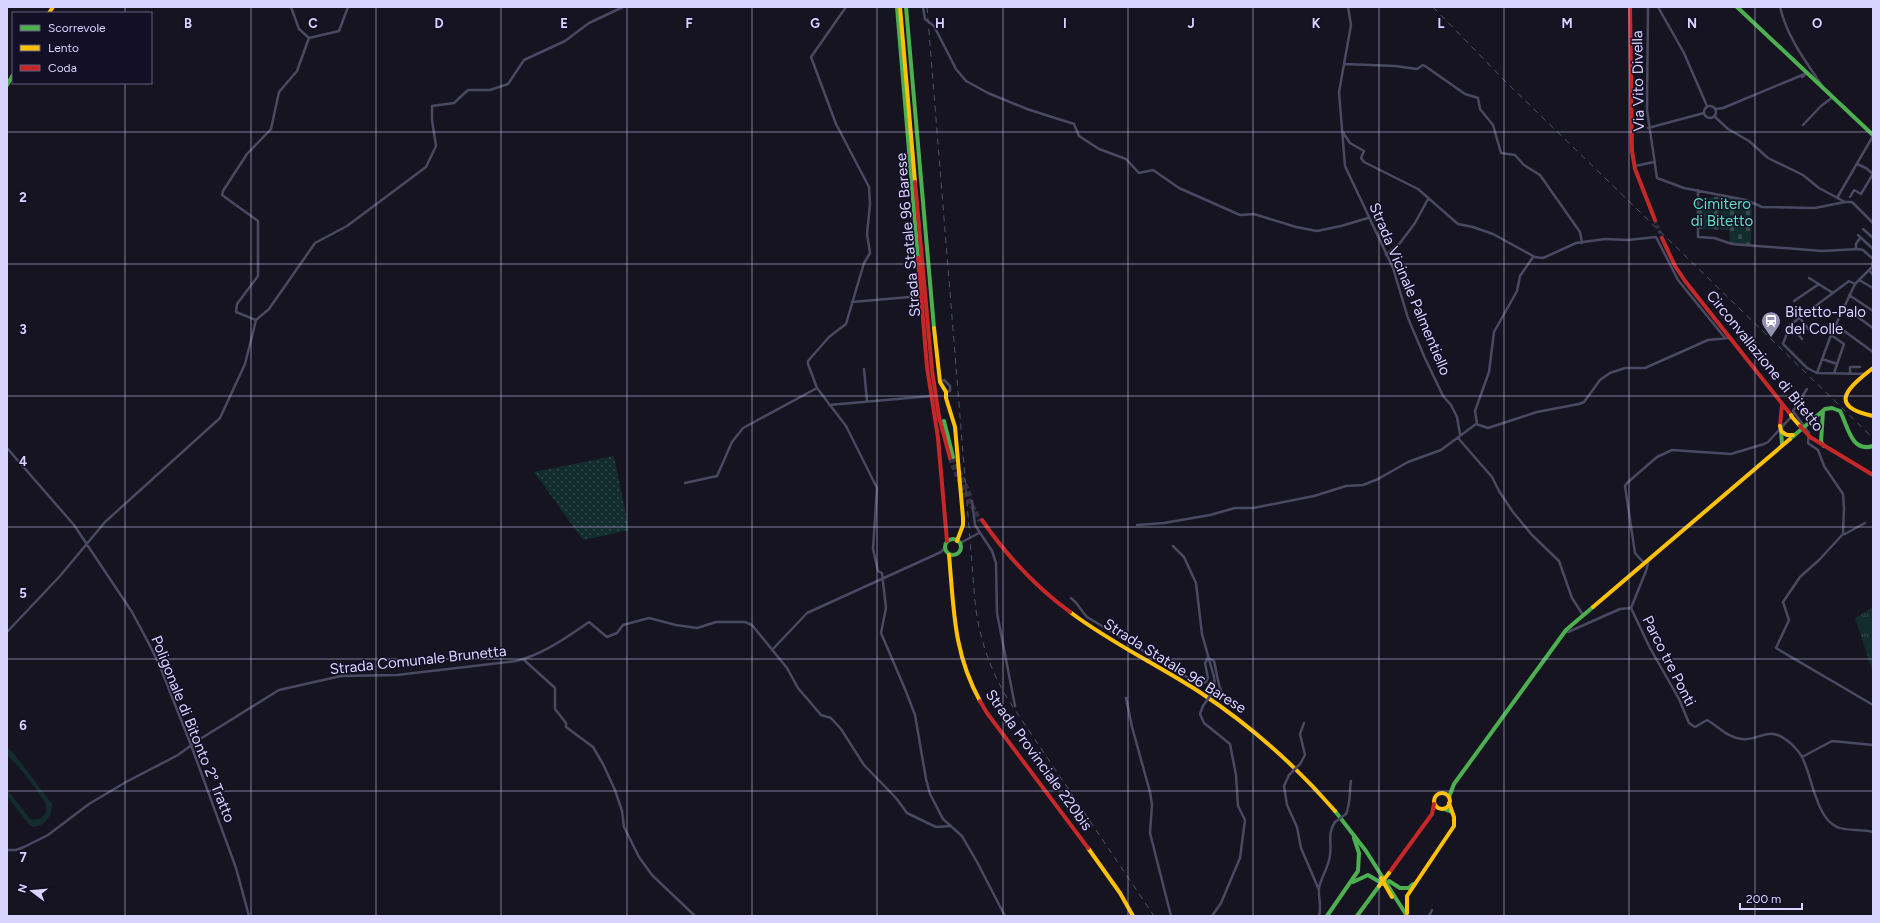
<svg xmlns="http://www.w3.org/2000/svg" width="1880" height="923" font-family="Figtree,sans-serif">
<defs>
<pattern id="grass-dots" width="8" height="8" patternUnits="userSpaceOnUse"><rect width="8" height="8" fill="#132c2d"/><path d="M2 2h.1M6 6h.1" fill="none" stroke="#354a4c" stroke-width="1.8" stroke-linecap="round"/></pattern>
<pattern id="cemetery-stones" width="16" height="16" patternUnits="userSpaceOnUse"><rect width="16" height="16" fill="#132c2d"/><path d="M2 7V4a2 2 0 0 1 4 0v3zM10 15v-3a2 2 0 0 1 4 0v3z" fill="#354a4c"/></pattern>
<pattern id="park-tufts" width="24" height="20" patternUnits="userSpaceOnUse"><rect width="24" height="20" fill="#132c2d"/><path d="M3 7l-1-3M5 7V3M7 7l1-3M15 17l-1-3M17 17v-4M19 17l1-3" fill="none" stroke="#354a4c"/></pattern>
</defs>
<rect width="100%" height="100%" fill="#161421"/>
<!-- grass -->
<path fill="url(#grass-dots)" d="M 614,456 L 629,530 L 583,540 L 534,472 Z"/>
<!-- cemetery -->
<path fill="url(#cemetery-stones)" d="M 1723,196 L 1745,201 L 1752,204 L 1751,245 L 1730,243 L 1729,230 L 1699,229 L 1699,199 Z"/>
<!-- park -->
<path fill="url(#park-tufts)" d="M 1873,607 L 1873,673 L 1855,618 Z"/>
<!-- garden -->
<path fill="#132c2d" d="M 7,748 L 12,751 L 52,804 C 53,816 42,830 30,826 L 7,796 L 7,789 L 30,819 C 35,820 39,820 42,817 C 46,814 47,810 46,805 C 44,798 14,759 7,756 Z"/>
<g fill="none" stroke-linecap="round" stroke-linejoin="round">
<!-- secondary-tunnel -->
<path stroke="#333142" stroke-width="3.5" stroke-dasharray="3.5 2" stroke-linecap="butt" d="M 1655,220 L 1662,238"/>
<!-- highway-tunnel -->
<path stroke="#333142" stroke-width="5" stroke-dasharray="5 2.5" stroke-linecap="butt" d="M 953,457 L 970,496
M 950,458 L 961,485 L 980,521"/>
<!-- street -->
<path stroke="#4a4962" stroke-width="2.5" d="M 846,7 L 811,57 L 836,124 L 869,187 L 870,204 L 867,234 L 870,253 L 864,263 L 846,324 L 829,337 L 808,361 L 808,364 L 817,388 L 846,426 L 877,488 L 873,549 L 878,571 L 882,573 L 886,608 L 881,633 L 905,689 L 915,715 L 926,779 L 930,794 L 943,819 L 962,836 L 977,862 L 1005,916
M 923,7 L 925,19 L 934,26 L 956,69 L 966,81 L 988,93 L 1027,109 L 1074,124 L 1079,136 L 1099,149 L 1126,159 L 1139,173 L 1153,170 L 1179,188 L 1240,215 L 1254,214 L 1296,227 L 1317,231 L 1341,226 L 1368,218
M 1348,7 L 1351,25 L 1339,92 L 1345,166 L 1393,268 L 1408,318 L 1424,356 L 1443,396 L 1451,405 L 1457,417 L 1460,434
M 1648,7 L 1647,110 L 1657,178 L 1684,188 L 1746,200 L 1762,207 L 1815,208 L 1845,202 L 1852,202 L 1873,223
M 1658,7 L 1684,53 L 1707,106
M 1780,7 C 1787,37 1806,62 1823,87
M 309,38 L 339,31 L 348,7
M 1345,64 L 1395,66 L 1417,69 L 1423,65 L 1425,66 L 1465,94 L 1478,98 L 1480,109 L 1493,125 L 1501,153 L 1515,155 L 1524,165 L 1540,175 L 1580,232 L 1582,243
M1704 112a6 6 0 1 1 12 0a6 6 0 1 1-12 0Z
M 1716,109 L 1723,108 L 1807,73 L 1802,77
M 1714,116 L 1728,129 L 1749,141 L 1768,158 L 1803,175 L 1819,188 L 1845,202
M 1803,125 L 1821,106 L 1833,97
M 1648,128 L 1704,113
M 1342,131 L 1350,143 L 1364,151 L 1361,158 L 1364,162 L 1418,189 L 1458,224 L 1473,227 L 1493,234 L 1535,257 L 1543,258 L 1576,243 L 1605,239 L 1628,240 L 1656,237 L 1678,280 L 1725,338
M 1857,164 L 1866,168 L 1873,174
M 1635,166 L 1654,162
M 1698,190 L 1698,237 L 1714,238 L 1732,244 L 1822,251 L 1858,249 L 1863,250 L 1873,259
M 1850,197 L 1854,190 L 1861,194 L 1873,174
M 1837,198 L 1873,136
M 1863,229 L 1873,238
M 1858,235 L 1873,249
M 1856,249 L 1856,244 L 1860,238
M 1386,255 L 1400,243 L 1415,223 L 1428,199
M 1869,270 L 1873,275
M 1809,278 L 1833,293
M 1859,280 L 1873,288
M 1849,295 L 1873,311
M 1794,301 L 1819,284
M 852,302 L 921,296
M 1844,307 L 1873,328
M 1799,317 L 1810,331
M 256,320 L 269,309 L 315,243 L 347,226 L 426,167 L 436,146 L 432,120 L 432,106 L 454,103 L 468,90 L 490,90 L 508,84 L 524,60 L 565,41 L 589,23 L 623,7
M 1790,325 L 1802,339
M 1836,325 L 1873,352
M 1822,359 L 1837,364
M 864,369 L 867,401
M 1817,373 L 1831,335
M 1834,373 L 1844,344 L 1831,335 L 1855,284
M 1850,373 L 1850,367 L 1860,367
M 1866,374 L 1817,373 L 1807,368 L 1783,344 L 1790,325 L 1845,284 L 1849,281 L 1855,284 L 1872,267 L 1873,261
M 940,382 L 944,380 L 950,386 L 950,391 L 946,392
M 1807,389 L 1793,411 L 1809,433 L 1808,443 L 1818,450 L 1824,466 L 1843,494 L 1844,508 L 1843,534 L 1819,560 L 1800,577 L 1783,602 L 1789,620 L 1776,648 L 1873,705
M 829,405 L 931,396
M 1477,424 L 1475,411 L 1489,372 L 1494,332 L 1517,291 L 1520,276 L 1533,257
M 1458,438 L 1492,477 L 1499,491 L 1513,512 L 1532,535 L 1559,561 L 1572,598 L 1583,615
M 7,448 L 74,525 L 132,612 L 147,640 L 159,664 L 191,745 L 236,868 L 249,916
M 685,483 L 717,476 L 732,442 L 743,428 L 817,388
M 972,501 L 975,525 L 992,551 L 996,563 L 997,613 L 1015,706
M 1137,525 L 1164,523 L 1210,515 L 1235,508 L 1253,508 L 1314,496 L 1346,486 L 1363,485 L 1378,479 L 1408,462 L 1441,450 L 1476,424 L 1488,428 L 1537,412 L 1579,404 L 1584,402 L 1600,380 L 1610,373 L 1625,368 L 1645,368 L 1708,340 L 1729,338
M 1843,534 L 1845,534 L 1865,523
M 958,542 L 962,542 L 979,533
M 960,546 L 962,542
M 1173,546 L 1184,557 L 1196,583 L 1202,634 L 1214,677 L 1215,686 L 1212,693
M 1649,559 L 1646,571 L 1631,608 L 1650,648 L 1679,699 L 1689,723 L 1695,727 L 1707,720 C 1718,726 1728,738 1742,739 C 1760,741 1767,726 1785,739 C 1791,743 1799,751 1802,757 C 1812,776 1816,818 1837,827 C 1845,831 1862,829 1873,832
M 1644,563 L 1635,553 L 1625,486 L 1627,483 L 1657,457 L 1672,450 L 1731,454 L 1764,444 L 1768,442 L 1792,416
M 1071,598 C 1080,605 1080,610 1087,617 L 1200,685 L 1206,682 L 1208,678 L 1205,663 L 1208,658 L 1214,661 C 1217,672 1218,694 1228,699
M 7,632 L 60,576 L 105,522 L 220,418 L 245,364 L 256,320 L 236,312 L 237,304 L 258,276 L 258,221 L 222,195 L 223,191 L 247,154 L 271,129 L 279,92 L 297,71 L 309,38 L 299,29 L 291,7
M 1568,632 L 1620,609 L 1631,608
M 772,650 L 807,613 L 941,552 L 945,548
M 523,659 L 555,688 L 555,709 L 566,723 L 566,727 L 593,747 L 603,764 L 615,790 L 622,811 L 624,827 L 639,857 L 652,875 L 695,916
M 1126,698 L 1132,727 L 1150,792 L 1152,805 L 1150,833 L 1171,916
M 1203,706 L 1200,714 L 1204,723 L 1230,744 L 1236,775 L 1238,806 L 1245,820 L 1240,858 L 1221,903 L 1212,916
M 1802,757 L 1832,741 L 1873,745
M 1300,764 L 1305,755 L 1300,734 L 1304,723
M 1289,775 L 1284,786 L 1287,805 L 1297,827 L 1301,848 L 1319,890
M 1346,814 C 1351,803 1349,792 1351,781
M 7,850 L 16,850 L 24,847 L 48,835 L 89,804 L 126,782 L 178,755 L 197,741 L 279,690 L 341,676 L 397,675 L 516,661 C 542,655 567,637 589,622 L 607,637 L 617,633 L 623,625 L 649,618 L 676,625 L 697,628 L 716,622 L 745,622 L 752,625 L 787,668 L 798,688 L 821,715 L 831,718 L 841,729 L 864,765 L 896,798 L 907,813 L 936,827 L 951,826
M 1319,916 C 1322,905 1318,898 1319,888 C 1321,877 1329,867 1330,855 C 1332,843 1327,834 1335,822
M 1429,916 L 1432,910"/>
<!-- fast -->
<path stroke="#4caf50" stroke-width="4" d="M 897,7 L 918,258
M 906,7 L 934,328
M 1737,7 L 1873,135
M 7,85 L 13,75
M 1823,411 L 1821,442 L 1824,446
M 944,421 L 953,457
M 1781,430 L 1782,444
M 1790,439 L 1825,409 L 1832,408 L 1840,411 C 1848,426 1851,453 1873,446
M945 547a8 8 0 1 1 16 0a8 8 0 1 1-16 0Z
M 1449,797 L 1454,784 L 1566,630 L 1593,607
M 1444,809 L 1452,812
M 1335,811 L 1366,851 L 1407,916
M 1389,881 L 1400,888 L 1409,888 L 1413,884
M 1353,882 L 1368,875 L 1383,884
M 1327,916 L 1358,871 L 1359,853 L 1354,838
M 1357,916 L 1379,886"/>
<!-- slow -->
<path stroke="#ffc107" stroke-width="4" d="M 900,7 L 915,182
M 49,13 L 53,7
M 934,328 L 940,382 L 946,392 L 946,398 L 955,427 L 963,518 L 963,525 L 957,541
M 1873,368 C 1850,386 1825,406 1873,416
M 1792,417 L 1800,426
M 1782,432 L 1787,435 L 1793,435
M 949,555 C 954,609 953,652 980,701
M 1593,607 L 1790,439
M 1070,612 C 1111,643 1158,665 1201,693 C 1251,726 1296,766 1335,811
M1434 801a8 8 0 1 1 16 0a8 8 0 1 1-16 0Z
M 1088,848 L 1120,893 L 1133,916
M 1381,878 L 1392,897
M 1407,913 L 1407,896 L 1454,826 L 1454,817 L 1449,803"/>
<!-- jam -->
<path stroke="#c62828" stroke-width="4" d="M 1630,7 L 1632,151 L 1635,169 L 1655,220
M 915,182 L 932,370 L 939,417 L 950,458
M 1662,238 L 1675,266 L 1685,281 L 1791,415
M 918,258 L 927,367 L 938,438 L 947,541
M 1780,426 L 1782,405
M 1810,437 L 1873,475
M 982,520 C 1007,556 1034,586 1070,612
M 980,701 L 987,713 L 1088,848
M 1389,873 L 1432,814 L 1434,804"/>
<!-- rail -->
<path stroke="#43596b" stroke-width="1" stroke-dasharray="6 5" stroke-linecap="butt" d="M 927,7 L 975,602 C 979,638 990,670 1009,701 L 1154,916
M 1433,7 L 1506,82 L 1873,438"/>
<!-- street-bridge -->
<path stroke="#4a4962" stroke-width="2.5" d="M 1203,706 L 1212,693
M 1289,775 L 1300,764
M 1335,822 L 1346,814"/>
<!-- slow-bridge -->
<path stroke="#ffc107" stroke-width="4" d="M 1791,415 L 1792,417
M 1780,426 L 1781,430
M 1379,886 L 1389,873"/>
<!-- jam-bridge -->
<path stroke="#c62828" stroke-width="4" d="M 1800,426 L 1810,437"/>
</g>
<!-- grid -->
<path fill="none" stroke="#d9d4ff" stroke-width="1" stroke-opacity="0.55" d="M 125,7 L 125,13M 251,7 L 251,916M 376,7 L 376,916M 501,7 L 501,916M 627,7 L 627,916M 752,7 L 752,916M 877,7 L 877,916M 1003,7 L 1003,916M 1128,7 L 1128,916M 1253,7 L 1253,916M 1379,7 L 1379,916M 1504,7 L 1504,916M 1629,7 L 1629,916M 1755,7 L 1755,916M 125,83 L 125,916M 7,132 L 1873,132M 7,264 L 1873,264M 7,396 L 1873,396M 7,527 L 1873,527M 7,659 L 1873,659M 7,791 L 1873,791"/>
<!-- icons -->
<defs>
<symbol id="station-pin" viewBox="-11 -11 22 30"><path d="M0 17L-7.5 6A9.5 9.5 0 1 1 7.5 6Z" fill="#9591b1" stroke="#130f26"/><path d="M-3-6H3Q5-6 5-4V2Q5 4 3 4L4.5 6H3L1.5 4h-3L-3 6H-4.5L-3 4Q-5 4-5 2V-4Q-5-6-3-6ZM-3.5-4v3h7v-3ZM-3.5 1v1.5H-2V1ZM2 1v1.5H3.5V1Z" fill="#fff"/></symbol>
</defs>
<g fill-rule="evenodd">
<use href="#station-pin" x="1760" y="310" width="22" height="30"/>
</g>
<g text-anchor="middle" stroke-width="3" stroke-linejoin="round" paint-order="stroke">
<!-- street labels -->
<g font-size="15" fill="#d9d4ff" stroke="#130f26">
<text transform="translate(1638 81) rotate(-91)" y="5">Via Vito Divella</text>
<text transform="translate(908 235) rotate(-95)" y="5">Strada Statale 96 Barese</text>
<text transform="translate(1410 289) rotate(67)" y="5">Strada Vicinale Palmentiello</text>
<text transform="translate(1765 361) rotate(51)" y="5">Circonvallazione di Bitetto</text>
<text transform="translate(418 660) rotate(-6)" y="5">Strada Comunale Brunetta</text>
<text transform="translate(1669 661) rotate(63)" y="5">Parco tre Ponti</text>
<text transform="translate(1175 666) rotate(32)" y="5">Strada Statale 96 Barese</text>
<text transform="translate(193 729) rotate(68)" y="5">Poligonale di Bitonto 2° Tratto</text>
<text transform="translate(1039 760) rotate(54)" y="5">Strada Provinciale 220bis</text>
</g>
<!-- park labels -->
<g font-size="15" fill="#5fe0c0" stroke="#130f26">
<text x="1722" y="209">Cimitero<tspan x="1722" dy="17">di Bitetto</tspan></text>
</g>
<!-- poi labels -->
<g font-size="15" fill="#d9d4ff" stroke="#130f26" text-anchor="start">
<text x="1785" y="317">Bitetto-Palo<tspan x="1785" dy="17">del Colle</tspan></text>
</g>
</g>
<g font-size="13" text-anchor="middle" font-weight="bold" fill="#d9d4ff" stroke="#130f26" stroke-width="3" stroke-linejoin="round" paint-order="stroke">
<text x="188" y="28">B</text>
<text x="313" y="28">C</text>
<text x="439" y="28">D</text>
<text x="564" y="28">E</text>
<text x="689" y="28">F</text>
<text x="815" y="28">G</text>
<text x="940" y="28">H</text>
<text x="1065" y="28">I</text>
<text x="1191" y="28">J</text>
<text x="1316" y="28">K</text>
<text x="1441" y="28">L</text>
<text x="1567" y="28">M</text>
<text x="1692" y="28">N</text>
<text x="1817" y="28">O</text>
<text x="23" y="202">2</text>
<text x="23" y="334">3</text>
<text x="23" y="466">4</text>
<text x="23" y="598">5</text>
<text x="23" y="730">6</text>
<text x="23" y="862">7</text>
</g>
<!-- border -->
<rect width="1880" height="923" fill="none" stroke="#d9d4ff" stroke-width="16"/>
<!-- legend -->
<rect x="12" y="12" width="140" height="72" fill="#130f26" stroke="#625e7d"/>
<rect x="20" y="25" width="20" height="6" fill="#4caf50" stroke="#625e7d"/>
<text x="48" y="32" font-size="12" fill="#d9d4ff">Scorrevole</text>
<rect x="20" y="45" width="20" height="6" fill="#ffc107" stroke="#625e7d"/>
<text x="48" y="52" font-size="12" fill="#d9d4ff">Lento</text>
<rect x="20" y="65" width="20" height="6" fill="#c62828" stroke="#625e7d"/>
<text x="48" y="72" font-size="12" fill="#d9d4ff">Coda</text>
<!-- north arrow -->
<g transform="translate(32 891) rotate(286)" stroke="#130f26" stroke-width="3" paint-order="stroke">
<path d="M0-3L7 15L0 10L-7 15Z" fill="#d9d4ff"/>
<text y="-6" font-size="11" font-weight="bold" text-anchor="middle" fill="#d9d4ff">N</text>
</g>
<!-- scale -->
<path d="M1740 903v6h62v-6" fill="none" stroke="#d9d4ff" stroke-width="2"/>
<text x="1746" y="903" font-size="12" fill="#d9d4ff" stroke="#130f26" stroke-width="3" paint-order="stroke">200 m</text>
</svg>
